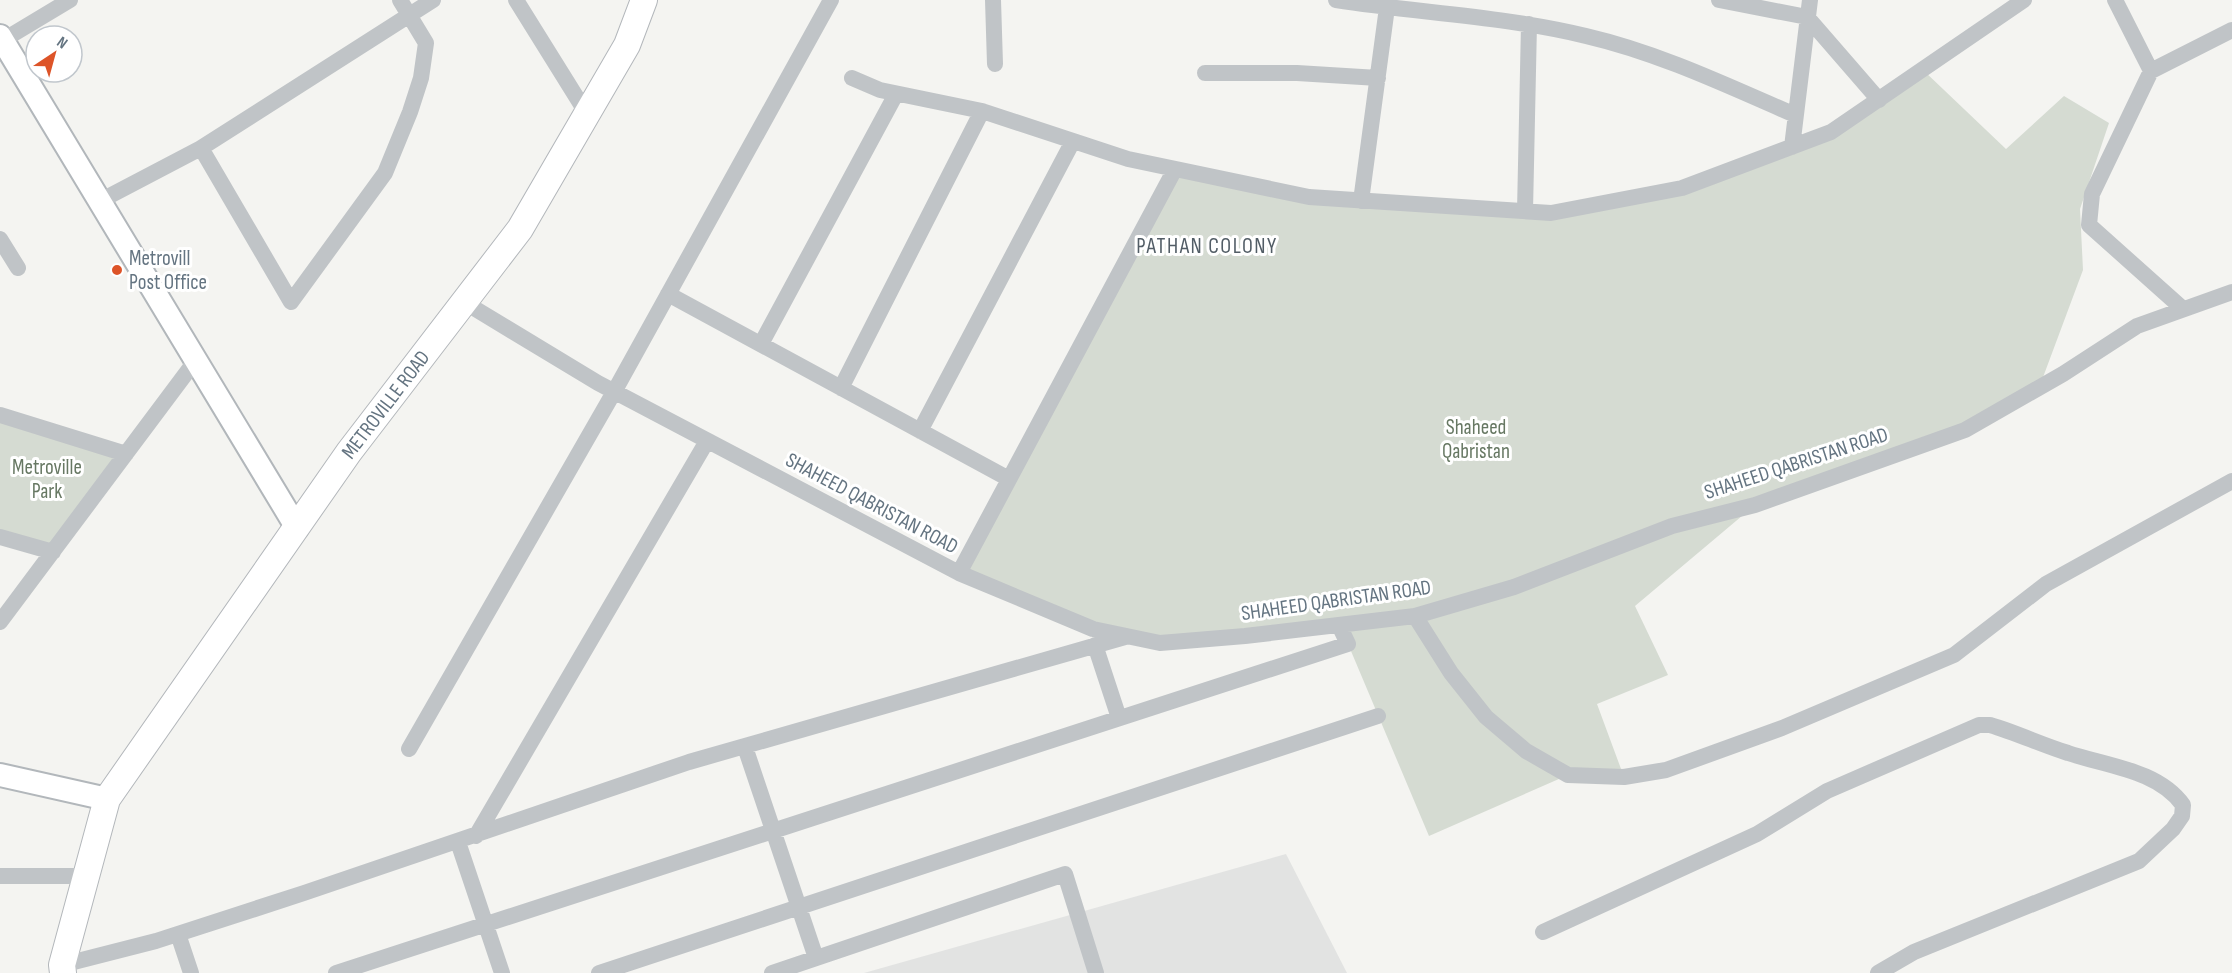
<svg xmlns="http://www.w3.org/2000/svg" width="2232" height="973" font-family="'Sofia Sans Condensed',sans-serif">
<rect width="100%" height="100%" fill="#f4f4f1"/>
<!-- built -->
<path fill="#e2e3e2" d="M 1286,854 L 1347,973 L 864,973 Z"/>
<!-- green -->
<path fill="#d5dbd2" d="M 1923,70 L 2006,149 L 2064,96 L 2109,123 L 2080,209 L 2083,270 L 2039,388 L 1965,430 L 1755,505 L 1635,606 L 1668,675 L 1597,704 L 1624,777 L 1568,775 L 1429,836 L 1340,625 L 1160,643 L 1093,629 L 964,575 L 1175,169 L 1309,197 L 1551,213 L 1682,188 L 1831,132 Z
M 0,415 L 126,454 L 53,552 L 0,537 Z"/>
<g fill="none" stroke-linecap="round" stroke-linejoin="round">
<defs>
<path id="secondary" d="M 0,36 L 297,528
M 0,775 L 107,799"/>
<g id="primary">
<path id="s1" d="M 63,973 L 62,965 L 107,799 L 349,452 L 520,229 L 627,45 L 644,0"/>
</g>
</defs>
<!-- secondary casing -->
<use href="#secondary" stroke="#b2b7bb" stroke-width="26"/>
<!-- primary casing -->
<use href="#primary" stroke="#b3b7bb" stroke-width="28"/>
<!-- street -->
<path stroke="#c0c4c7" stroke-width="16" d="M 516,0 L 587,114
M 993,0 L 995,64
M 1336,0 C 1419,13 1504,16 1586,36 C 1659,53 1726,85 1795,115
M 1719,0 L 1807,17 L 1879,100
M 2115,0 L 2151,71 L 2092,194 L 2089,225 L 2183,309
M 0,42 L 70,0
M 2151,71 L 2232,30
M 1205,73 L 1297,73 L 1378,78
M 852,78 L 880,90 L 982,111 L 1128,159 L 1309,197 L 1551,213 L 1682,188 L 1831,132 L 2024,0
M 1792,147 L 1810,0
M 201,148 L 291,302 L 385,173 L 410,112 L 421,78 L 426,43 L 400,0
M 1361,201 L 1388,0
M 98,202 L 201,148 L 433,0
M 1525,211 L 1529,24
M 0,239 L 18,268
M 668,294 L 1009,479
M 464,302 L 598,383 L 959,573 L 1093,629 L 1160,643 L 1245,636 L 1415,616 L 1514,587 L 1672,526 L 1755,505 L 1965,430 L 2063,374 L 2137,326 L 2232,292
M 761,344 L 896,94
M 841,388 L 982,111
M 0,415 L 126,454
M 920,431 L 1073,141
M 0,537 L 53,552
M 959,573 L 1175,169
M 1415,616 L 1451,673 L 1486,717 L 1526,751 L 1568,775 L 1624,777 L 1666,770 L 1782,728 L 1954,655 L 2046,584 L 2232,481
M 0,622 L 196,360
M 1095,645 L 1119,718
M 745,747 L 816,958
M 409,749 L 614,392 L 831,0
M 476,836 L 707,441
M 458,842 L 502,973
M 0,876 L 87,876
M 1543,932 L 1757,834 L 1827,791 L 1979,725 L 1990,725 C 2017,733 2042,745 2068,753 C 2107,766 2158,770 2183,805 L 2182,816 L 2173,829 L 2139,861 L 1914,952 L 1878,973
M 178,934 L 191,973
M 62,965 L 156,941 L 304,893 L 689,762 L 1125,637
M 336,973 L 1348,644 L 1339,625
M 599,973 L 1378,716
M 772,973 L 1065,874 L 1096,973"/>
<!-- secondary -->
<use href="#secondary" stroke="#fff" stroke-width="22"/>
<!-- primary -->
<use href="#primary" stroke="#fff" stroke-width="26"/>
</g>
<!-- markers -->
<circle fill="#dd5428" stroke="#fff" stroke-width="2" cx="117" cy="270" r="6"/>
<g text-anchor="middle" stroke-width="6" stroke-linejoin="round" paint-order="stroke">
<!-- poi labels -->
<g font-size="21" fill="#647481" stroke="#fff" text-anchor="start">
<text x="129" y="265">Metrovill<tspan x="129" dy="24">Post Office</tspan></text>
</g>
<!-- street labels -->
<g font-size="21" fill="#647481" stroke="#fff">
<text dy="7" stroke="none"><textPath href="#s1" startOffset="663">METROVILLE ROAD</textPath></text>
<text transform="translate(1796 463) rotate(-18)" y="7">SHAHEED QABRISTAN ROAD</text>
<text transform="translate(872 503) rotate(28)" y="7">SHAHEED QABRISTAN ROAD</text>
<text transform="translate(1336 600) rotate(-8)" y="7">SHAHEED QABRISTAN ROAD</text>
</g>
<!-- park labels -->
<g font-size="21" fill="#677863" stroke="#fff">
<text x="1476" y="434">Shaheed<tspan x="1476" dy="24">Qabristan</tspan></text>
<text x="47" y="474">Metroville<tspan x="47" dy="24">Park</tspan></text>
</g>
<!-- neighbourhood labels -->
<g font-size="22" letter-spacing="1.5" fill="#525d66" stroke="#fff">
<text x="1207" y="253">PATHAN COLONY</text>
</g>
</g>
<!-- north arrow -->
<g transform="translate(54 54) rotate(36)"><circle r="28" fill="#ffffff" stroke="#c1c7cd" stroke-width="1.5"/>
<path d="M0-4.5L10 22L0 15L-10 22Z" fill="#dd5428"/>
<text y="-9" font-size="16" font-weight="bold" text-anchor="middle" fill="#647481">N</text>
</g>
</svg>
